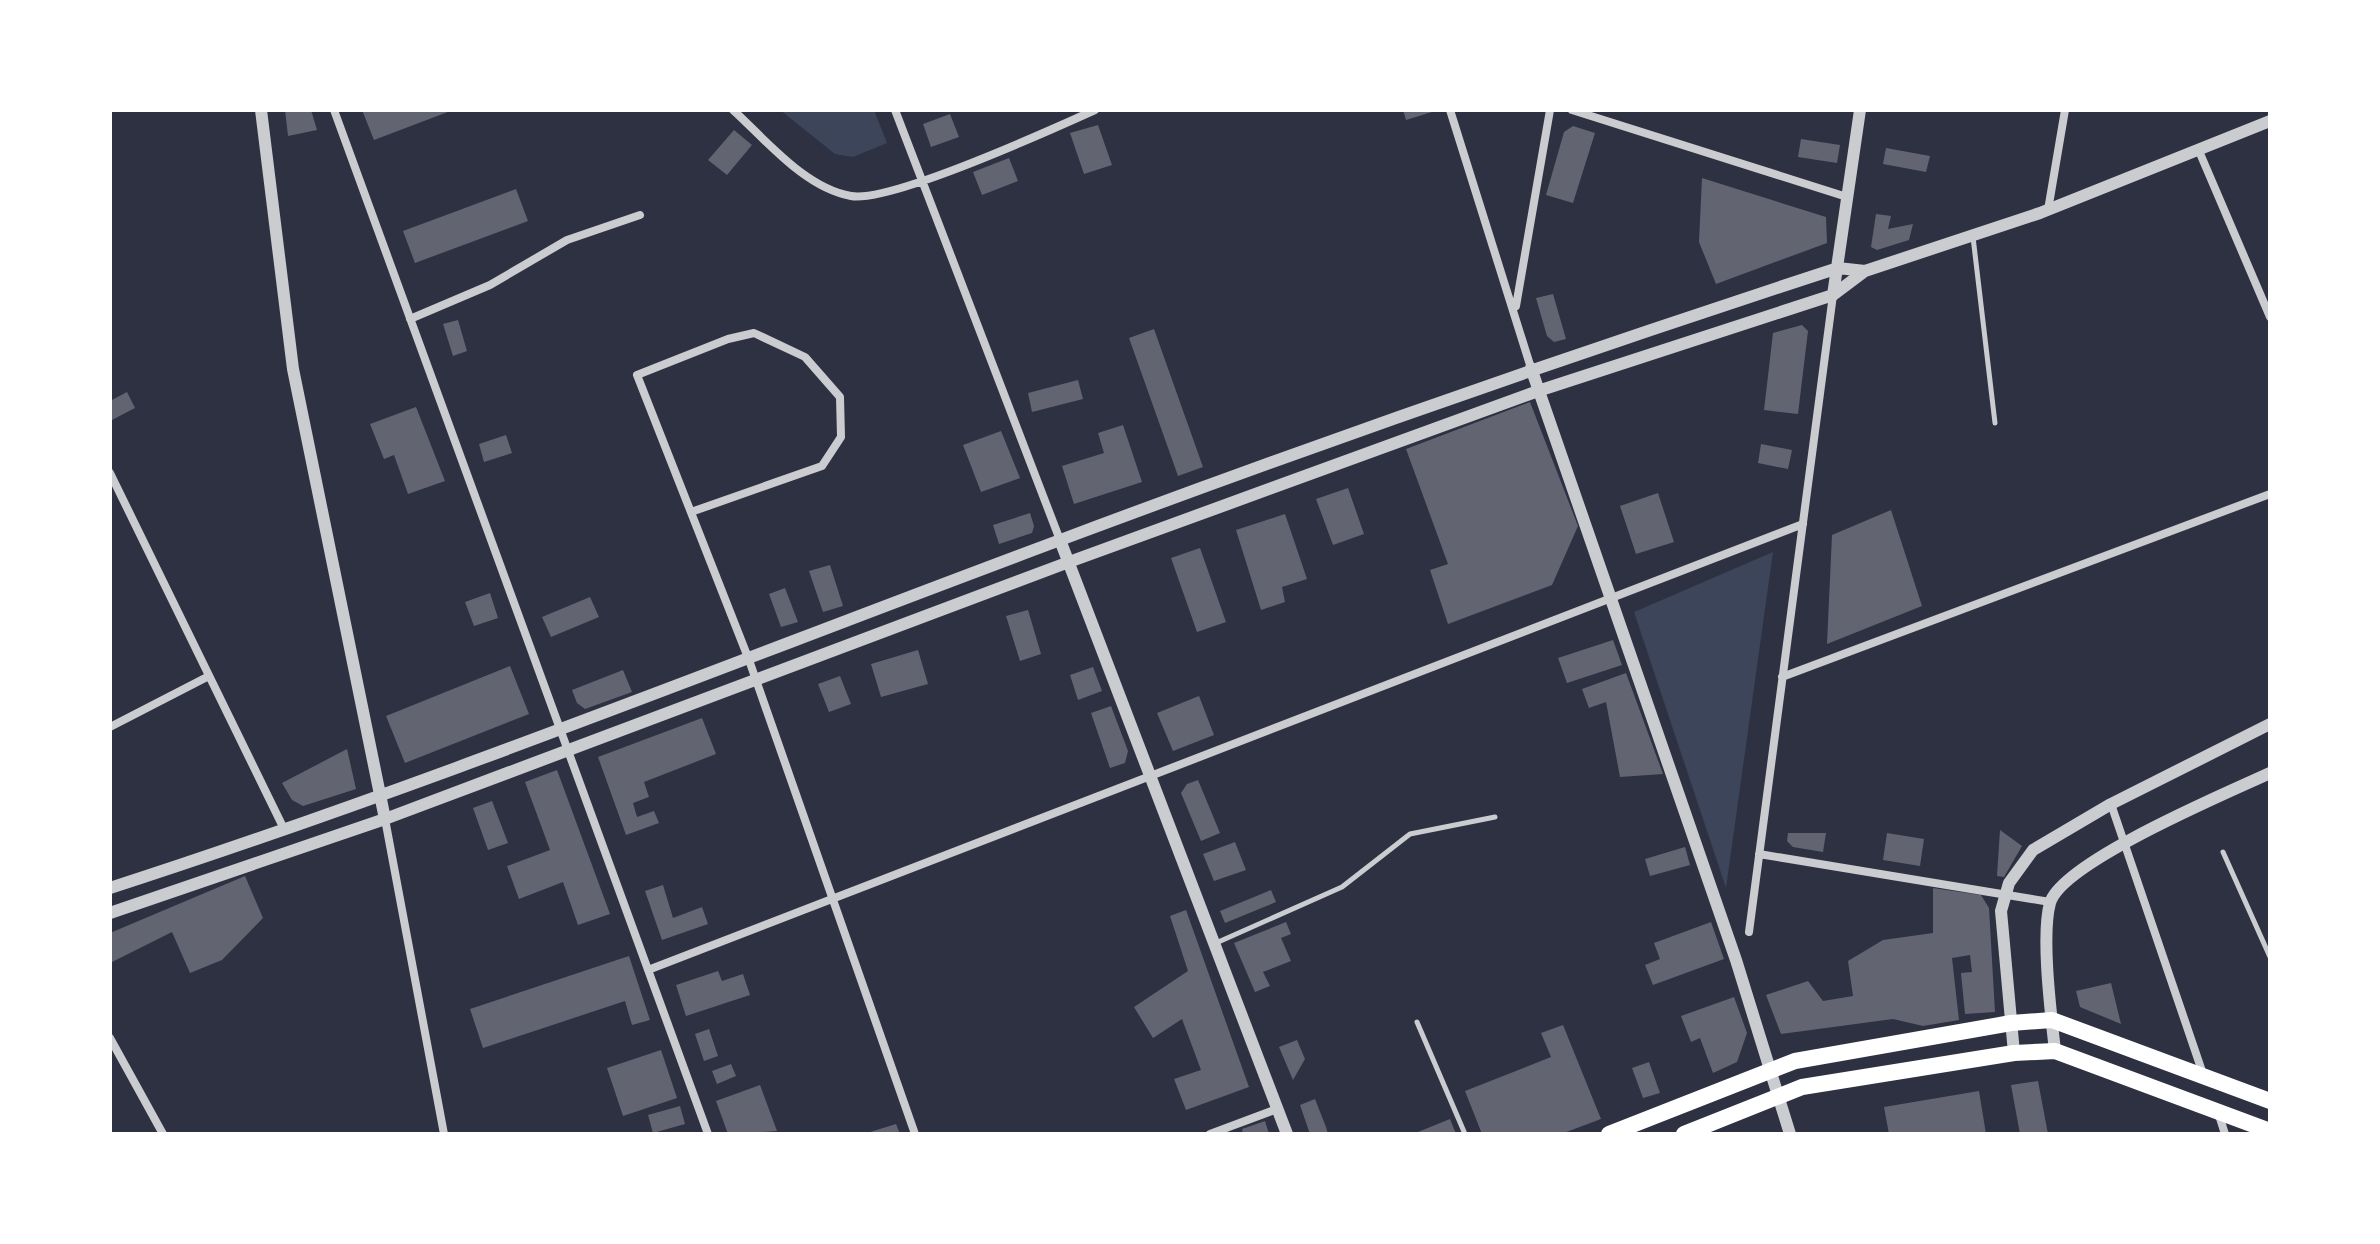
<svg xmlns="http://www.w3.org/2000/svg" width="2380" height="1244" font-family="Overpass,sans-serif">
<rect width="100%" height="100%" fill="#2d3142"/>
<!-- green -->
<path fill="#3c4559" d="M 780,110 L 874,110 L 887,143 L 853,157 L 835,154 Z
M 1773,552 L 1726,888 L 1634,612 Z"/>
<!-- building -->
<path fill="#626471" d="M 285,110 L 311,110 L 317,130 L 288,136 Z
M 362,110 L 453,110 L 374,140 Z
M 1403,110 L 1432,110 L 1432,112 L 1406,120 Z
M 950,114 L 959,137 L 931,147 L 923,124 Z
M 1098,125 L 1112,165 L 1084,174 L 1070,133 Z
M 1573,126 L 1595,133 L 1573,203 L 1546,195 L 1564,132 Z
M 734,130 L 752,145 L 727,175 L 708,160 Z
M 1801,139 L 1840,145 L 1837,163 L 1798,157 Z
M 1886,148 L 1930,156 L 1926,172 L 1883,164 Z
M 1009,158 L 1018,181 L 982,195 L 973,172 Z
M 1702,178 L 1826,217 L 1827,243 L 1716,284 L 1699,242 Z
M 516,189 L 528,221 L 415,263 L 403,231 Z
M 1876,214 L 1891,216 L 1888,229 L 1913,224 L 1909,240 L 1877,250 L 1871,247 Z
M 1553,294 L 1566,339 L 1554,342 L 1547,336 L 1536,298 Z
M 458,320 L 467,351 L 453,356 L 443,324 Z
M 1802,325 L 1808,331 L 1798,414 L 1764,410 L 1773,333 Z
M 1154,329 L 1203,467 L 1178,476 L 1129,338 Z
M 1078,380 L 1083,399 L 1032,412 L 1028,393 Z
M 127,392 L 135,408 L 110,421 L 110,401 Z
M 1530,402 L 1578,526 L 1552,585 L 1448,624 L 1430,570 L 1448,564 L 1406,449 Z
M 416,407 L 445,481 L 408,494 L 394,455 L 384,459 L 370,424 Z
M 1123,425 L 1142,482 L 1074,504 L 1062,466 L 1104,453 L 1098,433 Z
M 1001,431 L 1020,478 L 981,492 L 963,445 Z
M 506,435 L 512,453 L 484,462 L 479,444 Z
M 1761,444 L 1792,450 L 1788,469 L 1758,463 Z
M 1348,488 L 1364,534 L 1333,545 L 1316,499 Z
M 1658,493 L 1674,542 L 1636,554 L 1620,506 Z
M 1891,510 L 1922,606 L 1827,644 L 1832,535 Z
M 1030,513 L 1034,526 L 1032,533 L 999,544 L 993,525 Z
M 1285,514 L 1307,579 L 1282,587 L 1285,602 L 1261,610 L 1236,530 Z
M 1200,548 L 1226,622 L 1197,632 L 1171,558 Z
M 830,565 L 843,606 L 823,612 L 809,571 Z
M 785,588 L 798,622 L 781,627 L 769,594 Z
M 490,593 L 498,618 L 474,626 L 465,602 Z
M 590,597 L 599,617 L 551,637 L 542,617 Z
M 1028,610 L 1041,654 L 1020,661 L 1006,616 Z
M 1613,640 L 1622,665 L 1567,683 L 1558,658 Z
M 918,650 L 928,684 L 881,697 L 871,664 Z
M 510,666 L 529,714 L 405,763 L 386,716 Z
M 1093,667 L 1102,691 L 1078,700 L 1070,675 Z
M 623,670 L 632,692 L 585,709 L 577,703 L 572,690 Z
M 1626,673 L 1633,692 L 1663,774 L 1620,777 L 1606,702 L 1589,708 L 1582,689 Z
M 840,676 L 851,704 L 829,712 L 818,684 Z
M 1199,696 L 1214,735 L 1173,751 L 1157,713 Z
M 1111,706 L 1128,751 L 1125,763 L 1110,768 L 1091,713 Z
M 702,718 L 716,754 L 644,782 L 649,797 L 633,803 L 637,817 L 654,811 L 659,823 L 626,835 L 598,757 Z
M 347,749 L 356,789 L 303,806 L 292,800 L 282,783 Z
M 557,770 L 610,914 L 578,925 L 563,882 L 519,899 L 507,866 L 550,850 L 525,782 Z
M 1198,780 L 1220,833 L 1201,841 L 1181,793 L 1187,784 Z
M 492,801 L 508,843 L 488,850 L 473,808 Z
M 2000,830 L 2022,846 L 2004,877 L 1997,876 Z
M 1788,833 L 1826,833 L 1823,852 L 1793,847 L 1787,841 Z
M 1887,833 L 1924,839 L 1920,866 L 1883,860 Z
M 1235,842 L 1246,870 L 1214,881 L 1203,854 Z
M 1685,847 L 1690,865 L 1650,876 L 1645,859 Z
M 245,876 L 263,918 L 222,960 L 190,973 L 172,932 L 110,963 L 110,933 Z
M 663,885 L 673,918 L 702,907 L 708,924 L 662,940 L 645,891 Z
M 1933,888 L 1981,895 L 1989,908 L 1995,1012 L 1965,1014 L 1961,973 L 1972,972 L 1970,955 L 1952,958 L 1959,1020 L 1923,1026 L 1893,1019 L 1781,1034 L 1766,995 L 1808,981 L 1823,1001 L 1853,996 L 1848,961 L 1883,940 L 1933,933 Z
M 1271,890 L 1276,902 L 1225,923 L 1220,911 Z
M 1186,910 L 1249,1087 L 1186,1110 L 1174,1079 L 1201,1070 L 1182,1019 L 1153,1038 L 1134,1007 L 1188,971 L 1170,916 Z
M 1286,922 L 1291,934 L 1281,938 L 1291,961 L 1263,972 L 1270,986 L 1255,992 L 1234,943 Z
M 1711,922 L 1724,959 L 1653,985 L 1645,965 L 1660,959 L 1654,943 Z
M 629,956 L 650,1020 L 632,1025 L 625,1001 L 483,1048 L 470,1009 Z
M 718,971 L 722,981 L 743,974 L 750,995 L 686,1016 L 676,985 Z
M 2111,983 L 2121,1024 L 2080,1007 L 2076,991 Z
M 1734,997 L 1747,1033 L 1737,1062 L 1713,1073 L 1700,1038 L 1691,1042 L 1681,1016 Z
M 1563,1025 L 1601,1119 L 1561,1134 L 1482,1134 L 1465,1091 L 1551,1057 L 1541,1033 Z
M 709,1029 L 718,1056 L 704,1061 L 695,1034 Z
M 1297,1040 L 1305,1059 L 1293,1080 L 1279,1047 Z
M 661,1050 L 677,1098 L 623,1116 L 607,1068 Z
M 1649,1062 L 1660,1093 L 1643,1098 L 1632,1068 Z
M 731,1064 L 736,1076 L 717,1084 L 712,1071 Z
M 2038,1081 L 2048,1134 L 2020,1134 L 2011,1085 Z
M 760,1085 L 777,1131 L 728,1134 L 716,1101 Z
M 1979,1091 L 1986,1134 L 1889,1134 L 1884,1107 Z
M 1315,1099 L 1326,1127 L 1328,1134 L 1310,1134 L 1300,1105 Z
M 680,1106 L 685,1124 L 653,1133 L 648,1115 Z
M 1450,1119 L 1456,1134 L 1413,1134 Z
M 1265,1121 L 1269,1134 L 1243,1134 L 1242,1129 Z
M 896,1124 L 900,1134 L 867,1134 L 867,1133 Z"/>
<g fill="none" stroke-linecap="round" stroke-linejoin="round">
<!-- service -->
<path stroke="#caccd0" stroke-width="5" d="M 1973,237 L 1995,423
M 2223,852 L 2270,957
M 1216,943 L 1342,887 L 1410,834 L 1495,817
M 1417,1022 L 1465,1134"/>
<!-- minor -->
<path stroke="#caccd0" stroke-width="8" d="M 334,110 L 708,1134
M 733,110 C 766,140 805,188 851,196 C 889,203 1053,129 1095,110
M 895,110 L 1060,540
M 1450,110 L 1531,368
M 1572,110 L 1847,197
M 2199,151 L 2270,317
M 2048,210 L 2065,110
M 1516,306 L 1550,110
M 410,319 L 490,285 L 567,240 L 640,215
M 110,473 L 285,831
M 691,512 L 822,466 L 841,437 L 840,397 L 805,357 L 754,333 L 728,339 L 637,375 L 749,660 L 915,1134
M 1782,677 L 2270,494
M 110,727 L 209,676
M 2111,804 L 2203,1074
M 385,819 L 444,1134
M 1759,854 L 2050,902
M 1749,932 L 1833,295
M 648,970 L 1803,524
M 110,1038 L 163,1134
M 2218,1112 L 2225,1134
M 1210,1134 L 1277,1109"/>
<!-- tertiary -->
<path stroke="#caccd0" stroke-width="12" d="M 261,110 L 293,369 L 385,819
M 1833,295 L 1860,110
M 1531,368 L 1736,960 L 1790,1134
M 1060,540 L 1287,1134
M 110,888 C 432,784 746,657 1063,539 C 1319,443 1577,353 1838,268 L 1865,271
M 110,913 L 385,819 L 1069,562 L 1538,391 L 1833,295 L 1865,271 L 2040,213 L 2270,121
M 2055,1051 C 2051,1014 2041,936 2050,903 C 2062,862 2227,793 2270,773
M 2014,1053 L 2001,911 L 2009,883 L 2033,850 L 2111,804 L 2270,724"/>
<!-- primary -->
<path stroke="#fff" stroke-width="16" d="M 1609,1134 L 1795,1061 L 2011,1023 L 2052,1020 L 2270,1101
M 1684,1134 L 1802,1087 L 2014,1053 L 2055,1051 L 2270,1131"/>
</g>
<!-- border -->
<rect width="2380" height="1244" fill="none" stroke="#ffffff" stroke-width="224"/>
</svg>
